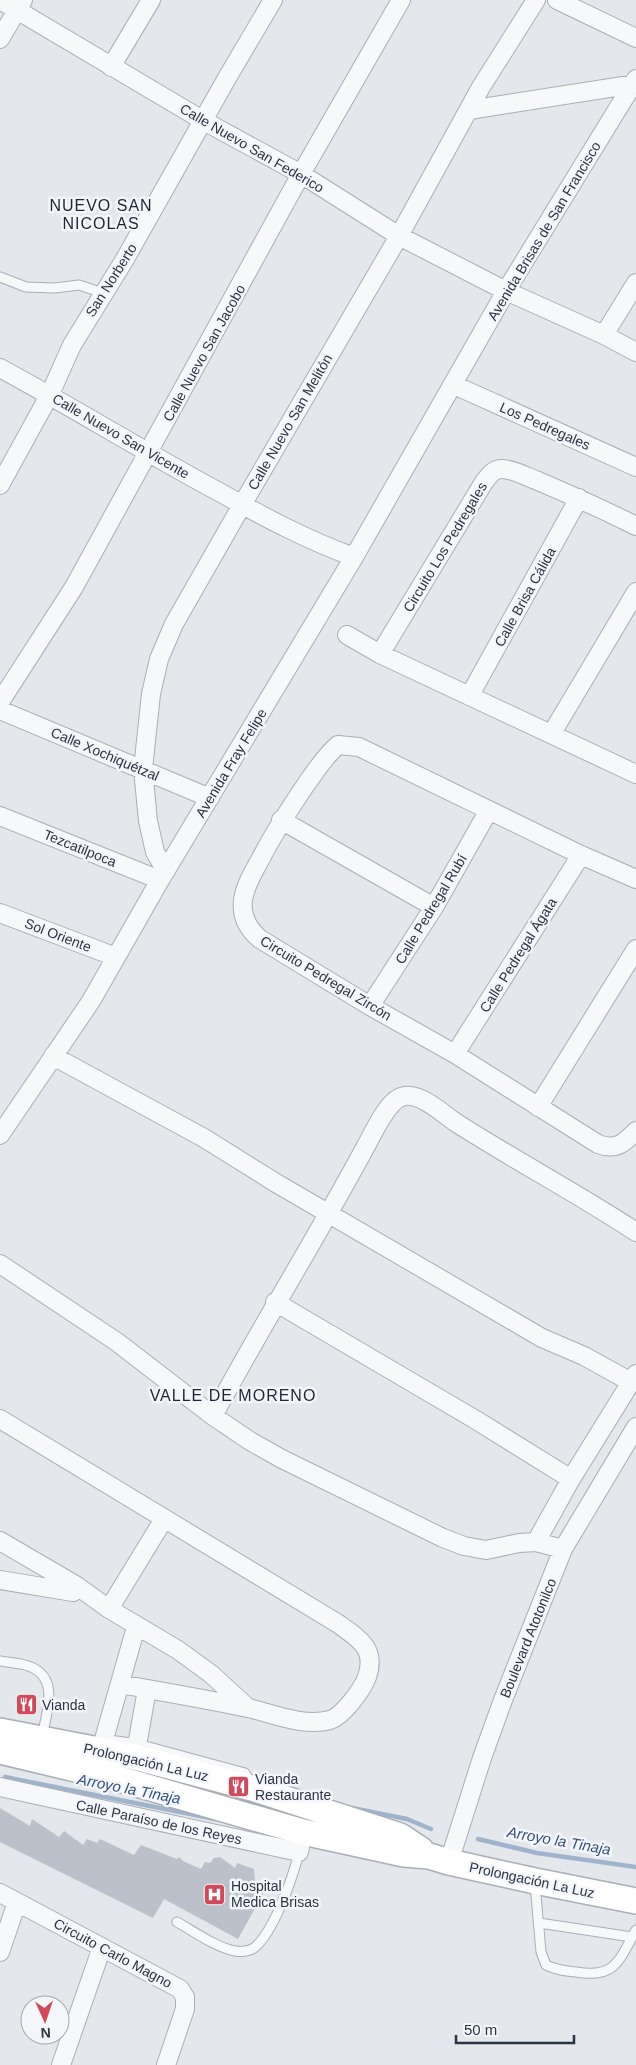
<svg xmlns="http://www.w3.org/2000/svg" width="636" height="2065" font-family="Helvetica,sans-serif">
<rect width="100%" height="100%" fill="#e4e7ec"/>
<g fill="none" stroke-linecap="round" stroke-linejoin="round">
<!-- stream -->
<path stroke="#9fb4cc" stroke-width="4.5" d="M 5,1777 L 215,1819
M 352,1808 L 407,1819 L 431,1829
M 478,1839 L 537,1853 L 636,1867"/>
</g>
<!-- building -->
<path fill="#bbc0ca" d="M 0,1808 L 30,1826 L 32,1819 L 59,1837 L 64,1831 L 83,1845 L 87,1839 L 97,1843 L 100,1839 L 134,1855 L 141,1845 L 177,1859 L 179,1857 L 183,1861 L 201,1869 L 205,1862 L 210,1863 L 214,1858 L 220,1857 L 235,1868 L 237,1863 L 254,1869 L 255,1882 L 266,1889 L 238,1939 L 164,1899 L 153,1918 L 0,1842 Z"/>
<g fill="none" stroke-linecap="round" stroke-linejoin="round">
<defs>
<path id="service" d="M 0,277 L 26,287 L 55,288 L 79,285 L 103,293
M 0,1661 C 10,1663 22,1663 31,1667 C 60,1679 46,1714 42,1737
M 109,1740 L 138,1744 L 245,1773 L 251,1783
M 535,1884 L 541,1952 L 546,1965 C 556,1970 565,1971 576,1972 C 616,1979 619,1960 636,1930
M 177,1922 C 193,1931 217,1948 235,1951 C 241,1952 249,1951 254,1948 C 274,1932 293,1877 299,1852
M 539,1923 L 632,1937"/>
<path id="minor" d="M 0,0 L 204,121 L 301,174 L 399,236 L 506,291 L 604,335 L 636,352
M 557,0 L 636,38
M 0,39 L 23,0
M 111,67 L 151,0
M 469,110 L 636,84
M 604,335 L 636,283
M 0,368 C 74,408 146,453 221,493 C 264,517 307,540 354,557
M 454,385 L 636,467
M 0,485 L 50,394 L 72,345 L 125,259 L 227,78 L 273,0
M 347,635 L 380,654 L 636,774
M 380,654 L 484,482 C 489,476 493,469 502,469 C 513,469 527,477 538,481 C 571,495 604,510 636,526
M 470,695 L 579,498
M 0,702 L 74,587 L 301,174 L 401,0
M 0,710 L 210,798
M 552,733 L 636,592
M 0,816 L 160,880
M 281,820 L 434,907
M 166,871 L 155,852 L 148,821 L 143,769 L 151,694 L 159,659 L 174,624 L 242,505 L 399,236 L 481,87 L 536,0
M 636,879 L 581,855 L 359,747 L 338,745 C 325,756 317,769 307,783 C 290,808 275,831 261,858 C 254,871 245,885 243,900 C 241,916 248,929 260,939 L 370,1006 L 455,1054 L 598,1144 C 616,1151 624,1143 636,1131
M 0,913 L 116,957
M 370,1006 L 434,907 L 489,810
M 455,1054 L 581,855
M 53,1056 L 204,1138 L 276,1183 L 518,1324 L 542,1338 L 584,1356 L 631,1382
M 538,1107 L 636,949
M 0,1135 L 91,1001 L 160,880 L 354,557 L 506,291 L 636,79
M 0,1264 L 117,1342 L 213,1416 L 250,1441 L 282,1459 L 443,1538 L 464,1546 L 486,1550 L 519,1543 L 536,1542 L 563,1549
M 275,1302 L 476,1420 L 571,1479
M 213,1416 C 262,1325 317,1237 366,1146 C 374,1132 388,1098 405,1096 C 422,1094 442,1113 455,1122 C 514,1160 577,1193 636,1232
M 0,1419 L 337,1623 C 358,1638 377,1648 367,1677 C 362,1690 343,1716 330,1720 C 303,1727 274,1714 248,1708 C 206,1699 163,1692 120,1684
M 164,1519 L 109,1609 L 178,1650 L 211,1674 L 248,1708
M 0,1541 L 77,1586 L 109,1609
M 536,1542 L 571,1479 L 636,1374
M 0,1580 L 73,1592 L 77,1586
M 99,1750 L 104,1739 L 136,1627
M 135,1757 L 147,1689
M 0,1787 L 299,1852 L 303,1832
M 449,1862 L 482,1758 L 503,1700 L 563,1549 L 636,1427
M 0,1893 L 180,1989 L 185,1997 L 185,2009 L 166,2065
M 0,1952 L 17,1902
M 61,2065 L 102,1947"/>
<path id="secondary" d="M 0,1731 L 135,1757 L 255,1789 L 400,1836 L 421,1850
M 0,1751 L 130,1782 L 303,1832 L 404,1854 L 429,1856 L 449,1862 L 535,1881 L 636,1901"/>
</defs>
<!-- service casing -->
<use href="#service" stroke="#a9aeb7" stroke-width="11"/>
<!-- minor casing -->
<use href="#minor" stroke="#a9aeb7" stroke-width="20"/>
<!-- secondary casing -->
<use href="#secondary" stroke="#a9aeb7" stroke-width="28"/>
<!-- service -->
<use href="#service" stroke="#f7f8fa" stroke-width="9"/>
<!-- minor -->
<use href="#minor" stroke="#f7f8fa" stroke-width="18"/>
<!-- secondary -->
<use href="#secondary" stroke="#fff" stroke-width="25"/>
</g>
<!-- icons -->
<defs>
<symbol id="restaurant-square" viewBox="-11 -11 22 22"><rect x="-9" y="-9" width="18" height="18" rx="4" fill="#d1495b" stroke="#f4f6f9"/><path d="M-5-6h1v4h1v-4h1v4h1v-4h1v5L-1.5 .5V6h-2V.5L-5-1ZM5-6V6H3V1.5H1.5Q1.5-4 5-6Z" fill="#fff"/></symbol>
<symbol id="hospital-square" viewBox="-11 -11 22 22"><rect x="-9" y="-9" width="18" height="18" rx="4" fill="#d1495b" stroke="#f4f6f9"/><path d="M-5-5h3v3.5h4V-5h3V5h-3V1.5h-4V5h-3Z" fill="#fff"/></symbol>
</defs>
<g fill-rule="evenodd">
<use href="#restaurant-square" x="14" y="1692" width="25" height="25"/>
<use href="#restaurant-square" x="226" y="1774" width="25" height="25"/>
<use href="#hospital-square" x="202" y="1882" width="25" height="25"/>
</g>
<g text-anchor="middle" stroke-width="5" stroke-linejoin="round" paint-order="stroke">
<!-- street labels -->
<g font-size="14" fill="#2b3445" stroke="#f4f6f9">
<text transform="translate(252 148) rotate(30)" y="5">Calle Nuevo San Federico</text>
<text transform="translate(544 231) rotate(-59)" y="5">Avenida Brisas de San Francisco</text>
<text transform="translate(111 280) rotate(-58)" y="5">San Norberto</text>
<text transform="translate(204 353) rotate(-61)" y="5">Calle Nuevo San Jacobo</text>
<text transform="translate(290 422) rotate(-60)" y="5">Calle Nuevo San Melitón</text>
<text transform="translate(545 426) rotate(24)" y="5">Los Pedregales</text>
<text transform="translate(121 436) rotate(30)" y="5">Calle Nuevo San Vicente</text>
<text transform="translate(445 547) rotate(-59)" y="5">Circuito Los Pedregales</text>
<text transform="translate(525 597) rotate(-61)" y="5">Calle Brisa Cálida</text>
<text transform="translate(105 754) rotate(23)" y="5">Calle Xochiquétzal</text>
<text transform="translate(231 763) rotate(-59)" y="5">Avenida Fray Felipe</text>
<text transform="translate(80 848) rotate(22)" y="5">Tezcatilpoca</text>
<text transform="translate(431 909) rotate(-59)" y="5">Calle Pedregal Rubí</text>
<text transform="translate(58 935) rotate(21)" y="5">Sol Oriente</text>
<text transform="translate(518 955) rotate(-58)" y="5">Calle Pedregal Ágata</text>
<text transform="translate(326 978) rotate(31)" y="5">Circuito Pedregal Zircón</text>
<text transform="translate(528 1638) rotate(-68)" y="5">Boulevard Atotonilco</text>
<text transform="translate(146 1762) rotate(13)" y="5">Prolongación La Luz</text>
<text transform="translate(159 1822) rotate(12)" y="5">Calle Paraíso de los Reyes</text>
<text transform="translate(532 1880) rotate(12)" y="5">Prolongación La Luz</text>
<text transform="translate(113 1953) rotate(28)" y="5">Circuito Carlo Magno</text>
</g>
<!-- poi labels -->
<g font-size="14" fill="#2b3445" stroke="#f4f6f9" text-anchor="start">
<text x="42" y="1710">Vianda</text>
<text x="255" y="1784">Vianda<tspan x="255" dy="16">Restaurante</tspan></text>
<text x="231" y="1891">Hospital<tspan x="231" dy="16">Medica Brisas</tspan></text>
</g>
<!-- water labels -->
<g font-size="15" font-style="italic" fill="#34527a" stroke="#f4f6f9">
<text transform="translate(129 1789) rotate(11)" y="5">Arroyo la Tinaja</text>
<text transform="translate(559 1841) rotate(10)" y="5">Arroyo la Tinaja</text>
</g>
<!-- quarter labels -->
<g font-size="16" letter-spacing="1" fill="#1d2536" stroke="#f4f6f9">
<text x="101" y="211">NUEVO SAN<tspan x="101" dy="18">NICOLAS</tspan></text>
<text x="233" y="1401">VALLE DE MORENO</text>
</g>
</g>
<!-- north arrow -->
<g transform="translate(45 2020) rotate(177)"><circle r="24" fill="#f4f6f9" stroke="#a4a8b1"/>
<path d="M0-4L9 19L0 12L-9 19Z" fill="#d1495b"/>
<text y="-8" font-size="14" font-weight="bold" text-anchor="middle" fill="#2b3445">N</text>
</g>
<!-- scale -->
<path d="M456 2035v8h118v-8" fill="none" stroke="#2b3445" stroke-width="2.5"/>
<text x="464" y="2035" font-size="15" fill="#2b3445" stroke="#f4f6f9" stroke-width="4" paint-order="stroke">50 m</text>
</svg>
